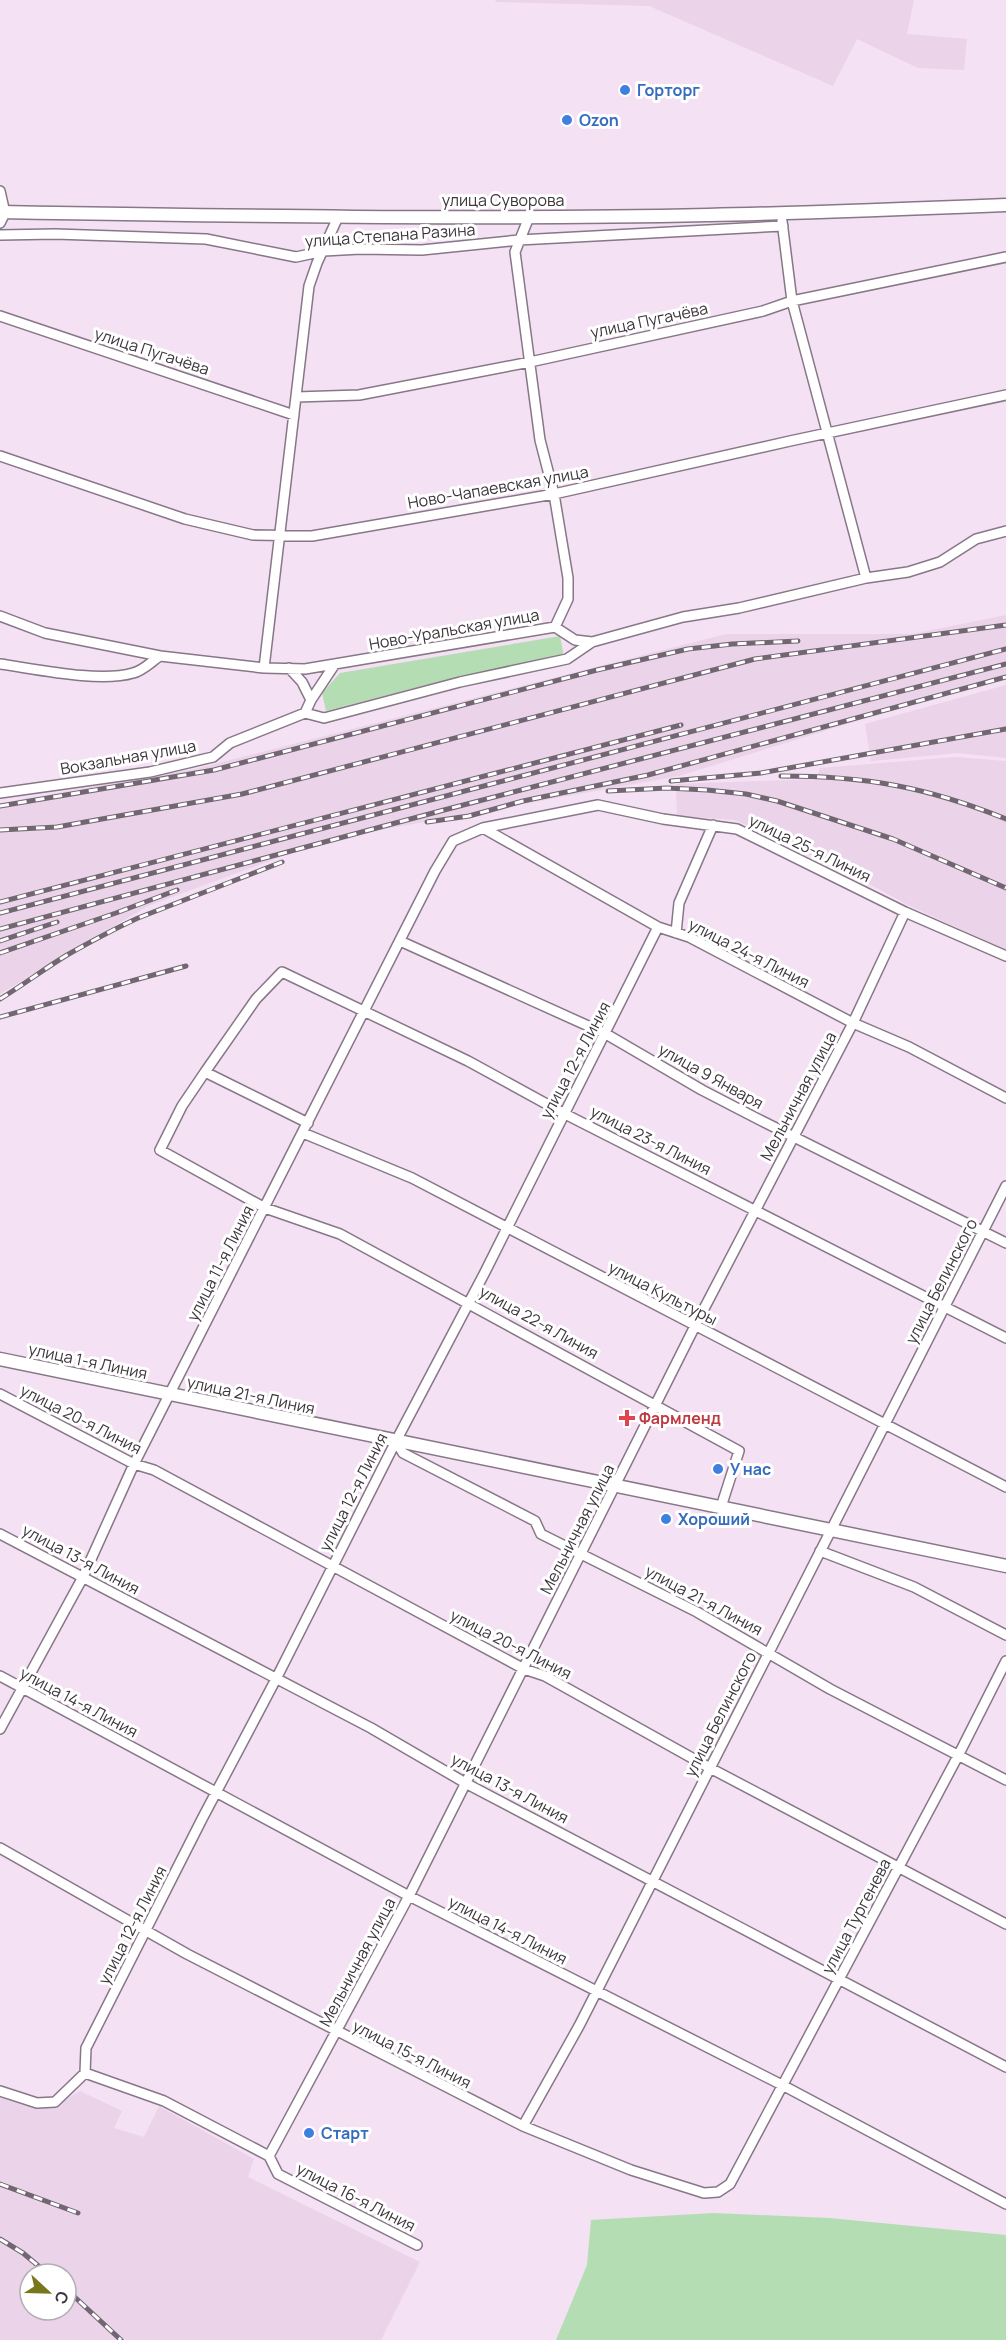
<svg xmlns="http://www.w3.org/2000/svg" width="1006" height="2340" font-family="Manrope,sans-serif">
<rect width="100%" height="100%" fill="#f4e1f3"/>
<!-- built -->
<path fill="#ebd3ea" fill-rule="evenodd" d="M 495,0 L 914,0 L 907,34 L 967,39 L 964,70 L 918,68 L 857,39 L 833,86 L 649,6 L 496,2 Z
M 1006,615 L 1006,675 L 679,776 L 329,839 L 148,906 L 0,994 L 0,803 L 195,769 L 726,634 L 912,634 Z
M 1006,685 L 1006,758 L 958,753 L 871,761 L 865,724 Z
M 956,757 L 1006,761 L 1006,950 L 908,905 L 843,870 L 735,820 L 677,816 L 676,784 L 816,779 L 820,768 Z
M 80,2091 L 122,2111 L 114,2128 L 144,2137 L 159,2106 L 254,2159 L 248,2177 L 420,2262 L 381,2340 L 0,2340 L 0,2097 L 32,2105 L 53,2107 ZM 30,2274 L 66,2274 L 66,2310 L 30,2310 Z"/>
<!-- green -->
<path fill="#b5ddb4" d="M 560,636 L 564,656 L 434,683 L 326,711 L 322,693 L 340,673 Z
M 713,2213 L 829,2218 L 1006,2235 L 1006,2340 L 556,2340 L 587,2265 L 591,2220 Z"/>
<g fill="none" stroke-linecap="round" stroke-linejoin="round">
<defs>
<path id="minor" d="M 0,191 L 5,213 L 0,223
M 529,217 L 515,252 L 540,440 L 554,494 L 568,578 L 568,599 L 555,627
M 782,221 L 792,301 L 866,578
M 0,235 L 55,234 L 206,239 L 296,257 L 324,251 L 360,249 L 422,250 L 519,240 L 783,226
M 0,316 L 294,415
M 296,397 L 359,395 L 530,362 L 763,311 L 792,301 L 1006,257
M 0,456 L 185,519 L 253,535 L 312,536 L 554,494 L 790,441 L 1006,395
M 0,616 L 45,633 L 160,656 L 264,668 L 305,669 L 555,627 L 575,640 L 592,642 L 683,617 L 739,608 L 866,578 L 908,572 L 940,562 L 976,539 L 1006,531
M 0,664 C 36,669 100,683 133,673 C 143,671 152,661 160,656
M 264,668 L 309,286 L 317,263 L 338,217
M 311,700 L 335,664
M 305,713 L 324,718 L 460,682 L 567,659 L 592,642
M 0,793 L 150,772 L 213,757 L 230,743 L 305,713 L 311,700 L 302,682 L 289,668
M 483,828 L 658,927 L 689,937 L 853,1023 L 909,1047 L 1006,1098
M 676,933 L 679,903 L 713,825
M 400,941 L 606,1034 L 702,1090 L 758,1119 L 1006,1243
M 205,1072 L 182,1106 L 160,1150 L 265,1208 L 340,1234 L 739,1451 L 721,1507
M 308,1123 L 205,1072 L 256,999 L 282,972 L 468,1061 L 563,1113 L 1006,1338
M 303,1133 L 412,1178 L 1006,1487
M 0,1394 L 134,1464 L 154,1470 L 524,1669 L 545,1676 L 710,1768 L 1006,1924
M 396,1441 L 403,1453 L 535,1521 L 541,1534 L 697,1612 L 830,1689 L 1006,1780
M 0,1534 L 371,1728 L 469,1785 L 1006,2067
M 820,1551 L 914,1587 L 1006,1635
M 0,1676 L 409,1896 L 784,2086 L 1006,2204
M 0,1729 L 83,1577 L 134,1464 L 435,871 L 453,841 L 483,828 L 598,805 L 663,819 L 737,829 L 905,912 L 1006,956
M 0,1848 L 187,1954 L 523,2126 L 631,2170 L 704,2193 L 718,2192 L 730,2184 L 959,1754 L 1006,1661
M 85,2073 L 86,2048 L 202,1819 L 276,1679 L 396,1441 L 484,1274 L 658,927
M 0,2091 L 37,2103 L 55,2102 L 85,2073 L 164,2101 L 269,2156 L 278,2174 L 417,2245
M 523,2126 L 579,2026 L 1006,1186
M 269,2156 L 409,1896 L 695,1326 L 853,1023 L 905,912"/>
<path id="major" d="M 0,212 C 236,216 472,220 708,215 C 807,213 907,209 1006,205
M 0,1359 L 1006,1566"/>
</defs>
<!-- minor casing -->
<use href="#minor" stroke="#877787" stroke-width="12"/>
<!-- major casing -->
<use href="#major" stroke="#877787" stroke-width="15"/>
<!-- minor -->
<use href="#minor" stroke="#fff" stroke-width="9"/>
<!-- major -->
<use href="#major" stroke="#fff" stroke-width="12"/>
<defs>
<path id="rail" d="M 781,776 C 866,776 927,787 1006,819
M 671,781 L 761,773 L 1006,729
M 608,791 L 667,788 L 707,790 L 746,794 L 777,801 L 893,839 L 1006,888
M 0,806 L 214,770 L 597,670 L 688,649 L 732,644 L 798,641
M 427,822 L 469,816 L 523,801 L 648,775 L 1006,677
M 0,830 L 57,827 L 242,794 L 755,659 L 1006,625
M 0,902 L 681,725
M 0,913 L 1006,649
M 0,929 L 444,810 L 1006,664
M 0,941 L 57,922
M 0,953 L 116,913 L 177,890
M 0,999 C 23,985 44,969 67,955 C 90,942 114,929 138,918 L 282,862
M 0,1017 L 186,966
M 0,2184 L 78,2213
M 0,2239 L 23,2253 L 48,2274
M 66,2289 L 121,2340"/>
</defs>
<!-- rail casing -->
<use href="#rail" stroke="#716671" stroke-width="5"/>
<!-- rail -->
<use href="#rail" stroke="#fff" stroke-width="3" stroke-dasharray="9" stroke-linecap="butt"/>
</g>
<!-- markers -->
<g fill="#3f7fe0" stroke="#fff" stroke-width="2">
<circle cx="625" cy="90" r="6"/>
<circle cx="567" cy="120" r="6"/>
<circle cx="718" cy="1469" r="6"/>
<circle cx="666" cy="1519" r="6"/>
<circle cx="309" cy="2133" r="6"/>
</g>
<path fill="#e0444e" stroke="#fff" stroke-width="2" d="M624 1409h6v6h6v6h-6v6h-6v-6h-6v-6h6z"/>
<g text-anchor="middle" stroke-width="6" stroke-linejoin="round" paint-order="stroke">
<!-- shop labels -->
<g font-size="16" font-weight="bold" fill="#366cbe" stroke="#fff" text-anchor="start">
<text x="637" y="96">Горторг</text>
<text x="579" y="126">Ozon</text>
<text x="730" y="1475">У нас</text>
<text x="678" y="1525">Хороший</text>
<text x="321" y="2139">Cтарт</text>
</g>
<!-- street labels -->
<g font-size="16" fill="#3d363d" stroke="#fff">
<text x="503" y="206">улица Суворова</text>
<text transform="translate(390 235) rotate(-4)" y="6">улица Степана Разина</text>
<text transform="translate(649 320) rotate(-12)" y="6">улица Пугачёва</text>
<text transform="translate(152 351) rotate(18)" y="6">улица Пугачёва</text>
<text transform="translate(498 487) rotate(-10)" y="6">Ново-Чапаевская улица</text>
<text transform="translate(454 629) rotate(-10)" y="6">Ново-Уральская улица</text>
<text transform="translate(128 757) rotate(-10)" y="6">Вокзальная улица</text>
<text transform="translate(810 848) rotate(26)" y="6">улица 25-я Линия</text>
<text transform="translate(749 953) rotate(27)" y="6">улица 24-я Линия</text>
<text transform="translate(575 1060) rotate(-62)" y="6">улица 12-я Линия</text>
<text transform="translate(711 1076) rotate(29)" y="6">улица 9 Января</text>
<text transform="translate(798 1096) rotate(-62)" y="6">Мельничная улица</text>
<text transform="translate(651 1140) rotate(27)" y="6">улица 23-я Линия</text>
<text transform="translate(220 1263) rotate(-63)" y="6">улица 11-я Линия</text>
<text transform="translate(941 1281) rotate(-63)" y="6">улица Белинского</text>
<text transform="translate(663 1293) rotate(27)" y="6">улица Культуры</text>
<text transform="translate(539 1322) rotate(29)" y="6">улица 22-я Линия</text>
<text transform="translate(88 1361) rotate(12)" y="6">улица 1-я Линия</text>
<text transform="translate(251 1395) rotate(12)" y="6">улица 21-я Линия</text>
<text transform="translate(81 1419) rotate(27)" y="6">улица 20-я Линия</text>
<text transform="translate(353 1492) rotate(-63)" y="6">улица 12-я Линия</text>
<text transform="translate(577 1529) rotate(-63)" y="6">Мельничная улица</text>
<text transform="translate(81 1559) rotate(28)" y="6">улица 13-я Линия</text>
<text transform="translate(704 1600) rotate(28)" y="6">улица 21-я Линия</text>
<text transform="translate(511 1644) rotate(27)" y="6">улица 20-я Линия</text>
<text transform="translate(79 1702) rotate(28)" y="6">улица 14-я Линия</text>
<text transform="translate(720 1714) rotate(-63)" y="6">улица Белинского</text>
<text transform="translate(510 1788) rotate(28)" y="6">улица 13-я Линия</text>
<text transform="translate(856 1916) rotate(-62)" y="6">улица Тургенева</text>
<text transform="translate(132 1925) rotate(-63)" y="6">улица 12-я Линия</text>
<text transform="translate(508 1930) rotate(27)" y="6">улица 14-я Линия</text>
<text transform="translate(357 1962) rotate(-62)" y="6">Мельничная улица</text>
<text transform="translate(412 2054) rotate(27)" y="6">улица 15-я Линия</text>
<text transform="translate(356 2197) rotate(27)" y="6">улица 16-я Линия</text>
</g>
<!-- health labels -->
<g font-size="16" font-weight="bold" fill="#be3a42" stroke="#fff" text-anchor="start">
<text x="639" y="1424">Фармленд</text>
</g>
</g>
<!-- north arrow -->
<g transform="translate(48 2292) rotate(112)"><circle r="28" fill="#ffffff" stroke="#b1afb1" stroke-width="1.5"/>
<path d="M0-4.5L10 22L0 15L-10 22Z" fill="#7a761b"/>
<text y="-9" font-size="16" font-weight="bold" text-anchor="middle" fill="#3d363d">С</text>
</g>
</svg>
